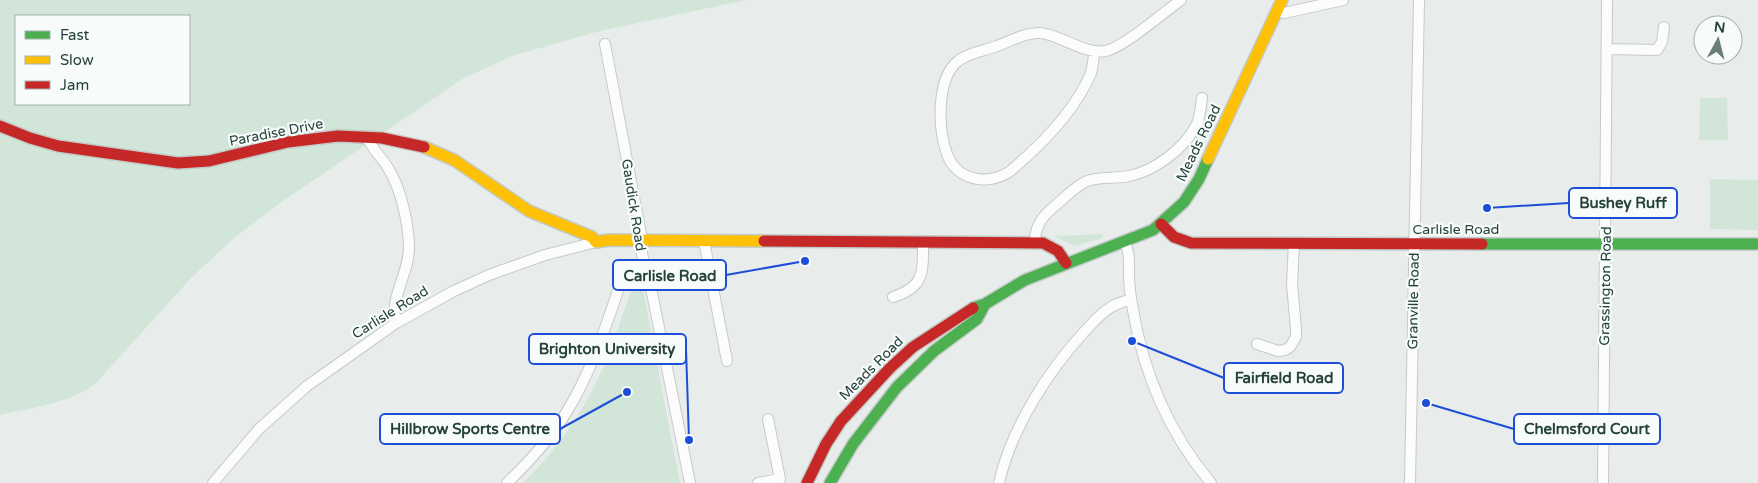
<svg xmlns="http://www.w3.org/2000/svg" width="1758" height="483" font-family="'Varela Round',sans-serif">
<rect width="100%" height="100%" fill="#e8edeb"/>
<!-- green -->
<path fill="#d1e6d8" fill-rule="evenodd" d="M 0,0 L 747,0 L 600,31 L 512,56 L 464,78 L 283,201 L 234,238 L 192,277 L 95,384 C 71,403 30,408 0,415 ZM 16,16 L 189,16 L 189,104 L 16,104 Z
M 1700,98 L 1727,98 L 1728,140 L 1699,140 Z
M 1710,179 L 1758,180 L 1758,230 L 1710,229 Z
M 1103,234 L 1102,238 L 1074,246 L 1054,236 Z
M 637,277 L 640,278 L 643,290 L 680,483 L 523,483 C 555,452 581,415 600,375 C 614,345 623,312 634,282 Z"/>
<g fill="none" stroke-linecap="round" stroke-linejoin="round">
<defs>
<path id="street" d="M 1277,11 L 1284,13 L 1343,0
M 605,44 L 641,234 L 642,254 L 649,278 L 690,483
M 1607,49 L 1657,50 L 1662,42 L 1664,27
M 1095,51 C 1093,58 1093,66 1091,73 C 1076,109 1044,142 1015,167 C 994,187 957,183 947,154 C 938,129 936,79 958,61 C 970,52 984,51 997,46 C 1011,41 1026,32 1040,33 C 1062,35 1084,55 1106,51 C 1124,47 1164,12 1181,0
M 367,137 C 373,151 381,156 388,168 C 401,188 408,222 409,245 C 410,273 389,297 396,323
M 704,241 L 727,361
M 1035,242 C 1035,224 1044,215 1057,204 C 1067,196 1074,187 1087,181 C 1100,176 1115,179 1129,176 C 1155,171 1185,148 1197,124 C 1200,116 1201,107 1202,98
M 1125,242 C 1130,253 1129,264 1129,276 C 1129,287 1131,299 1133,310 C 1144,375 1168,432 1211,483
M 893,297 C 925,287 923,271 923,242
M 1257,344 L 1278,351 L 1285,350 L 1290,347 L 1296,337 L 1296,329 L 1292,284 L 1294,243
M 213,483 L 259,429 L 307,386 L 396,323 L 454,291 L 489,275 L 545,255 L 596,242
M 507,483 C 529,462 550,439 566,413 C 592,371 607,323 623,276 L 630,267 L 644,262
M 758,483 L 780,479 L 768,419
M 999,483 C 1011,429 1048,371 1085,331 C 1099,316 1110,303 1131,300
M 1410,483 L 1419,0
M 1603,483 L 1607,0"/>
<path id="fast" d="M 1482,244 L 1758,244
M 973,308 L 985,304 L 1025,280 L 1153,230 L 1184,202 L 1199,179 L 1208,159
M 830,483 L 853,444 L 897,387 L 934,351 L 977,319 L 985,304"/>
<path id="slow" d="M 424,147 L 454,160 L 529,211 L 592,237 L 596,242 L 609,240 L 764,241
M 1208,159 L 1282,0"/>
<path id="jam" d="M 0,126 L 30,138 L 58,146 L 178,163 L 209,161 L 288,142 L 338,136 L 382,138 L 424,147
M 1161,224 L 1174,237 L 1191,243 L 1482,244
M 764,241 L 1043,243 L 1058,251 L 1066,263
M 807,483 L 826,444 L 841,421 L 890,368 L 913,347 L 973,308"/>
</defs>
<!-- street casing -->
<use href="#street" stroke="#c5cac8" stroke-width="12"/>
<!-- fast casing -->
<use href="#fast" stroke="#c3cbc8" stroke-width="14"/>
<!-- slow casing -->
<use href="#slow" stroke="#c3cbc8" stroke-width="14"/>
<!-- jam casing -->
<use href="#jam" stroke="#c3cbc8" stroke-width="14"/>
<!-- street -->
<use href="#street" stroke="#fcfcfc" stroke-width="10"/>
<!-- fast -->
<use href="#fast" stroke="#4caf50" stroke-width="11"/>
<!-- slow -->
<use href="#slow" stroke="#ffc107" stroke-width="11"/>
<!-- jam -->
<use href="#jam" stroke="#c62828" stroke-width="11"/>
</g>
<g text-anchor="middle" stroke-width="4.5" stroke-linejoin="round" paint-order="stroke">
<!-- street labels -->
<g font-size="14" fill="#24423a" stroke="#f7fbf9">
<text transform="translate(276 132) rotate(-11)" y="5">Paradise Drive</text>
<text transform="translate(1198 143) rotate(-64)" y="5">Meads Road</text>
<text transform="translate(634 205) rotate(81)" y="5">Gaudick Road</text>
<text x="1456" y="234">Carlisle Road</text>
<text transform="translate(1605 286) rotate(-89)" y="5">Grassington Road</text>
<text transform="translate(1413 301) rotate(-89)" y="5">Granville Road</text>
<text transform="translate(390 312) rotate(-32)" y="5">Carlisle Road</text>
<text transform="translate(871 368) rotate(-45)" y="5">Meads Road</text>
</g>
</g>
<!-- callouts -->
<path fill="none" stroke="#1d4ed8" stroke-width="2" d="M1487 208L1569 203M805 261L726 275M689 440L686 349M1132 341L1224 378M1426 403L1514 429M627 392L560 429"/>
<g fill="#1d4ed8" stroke="#f7fbf9" stroke-width="2">
<circle cx="1487" cy="208" r="5"/>
<circle cx="805" cy="261" r="5"/>
<circle cx="689" cy="440" r="5"/>
<circle cx="1132" cy="341" r="5"/>
<circle cx="1426" cy="403" r="5"/>
<circle cx="627" cy="392" r="5"/>
</g>
<g fill="#f7fbf9" stroke="#1d4ed8" stroke-width="2">
<rect x="1569" y="188" width="108" height="30" rx="5"/>
<rect x="613" y="260" width="113" height="30" rx="5"/>
<rect x="529" y="334" width="157" height="30" rx="5"/>
<rect x="1224" y="363" width="119" height="30" rx="5"/>
<rect x="1514" y="414" width="146" height="30" rx="5"/>
<rect x="380" y="414" width="180" height="30" rx="5"/>
</g>
<g font-size="15" text-anchor="middle" font-weight="bold" fill="#24423a">
<text x="1623" y="208">Bushey Ruff</text>
<text x="670" y="281">Carlisle Road</text>
<text x="607" y="354">Brighton University</text>
<text x="1284" y="383">Fairfield Road</text>
<text x="1587" y="434">Chelmsford Court</text>
<text x="470" y="434">Hillbrow Sports Centre</text>
</g>
<!-- legend -->
<rect x="15" y="15" width="175" height="90" fill="#f7fbf9" stroke="#a3b1ad"/>
<rect x="25" y="31" width="25" height="8" fill="#4caf50" stroke="#a3b1ad"/>
<text x="60" y="40" font-size="15" fill="#24423a">Fast</text>
<rect x="25" y="56" width="25" height="8" fill="#ffc107" stroke="#a3b1ad"/>
<text x="60" y="65" font-size="15" fill="#24423a">Slow</text>
<rect x="25" y="81" width="25" height="8" fill="#c62828" stroke="#a3b1ad"/>
<text x="60" y="90" font-size="15" fill="#24423a">Jam</text>
<!-- north arrow -->
<g transform="translate(1718 40) rotate(7)"><circle r="24" fill="#f7fbf9" stroke="#a3b1ad"/>
<path d="M0-4L9 19L0 12L-9 19Z" fill="#697e78"/>
<text y="-8" font-size="14" font-weight="bold" text-anchor="middle" fill="#24423a">N</text>
</g>
</svg>
